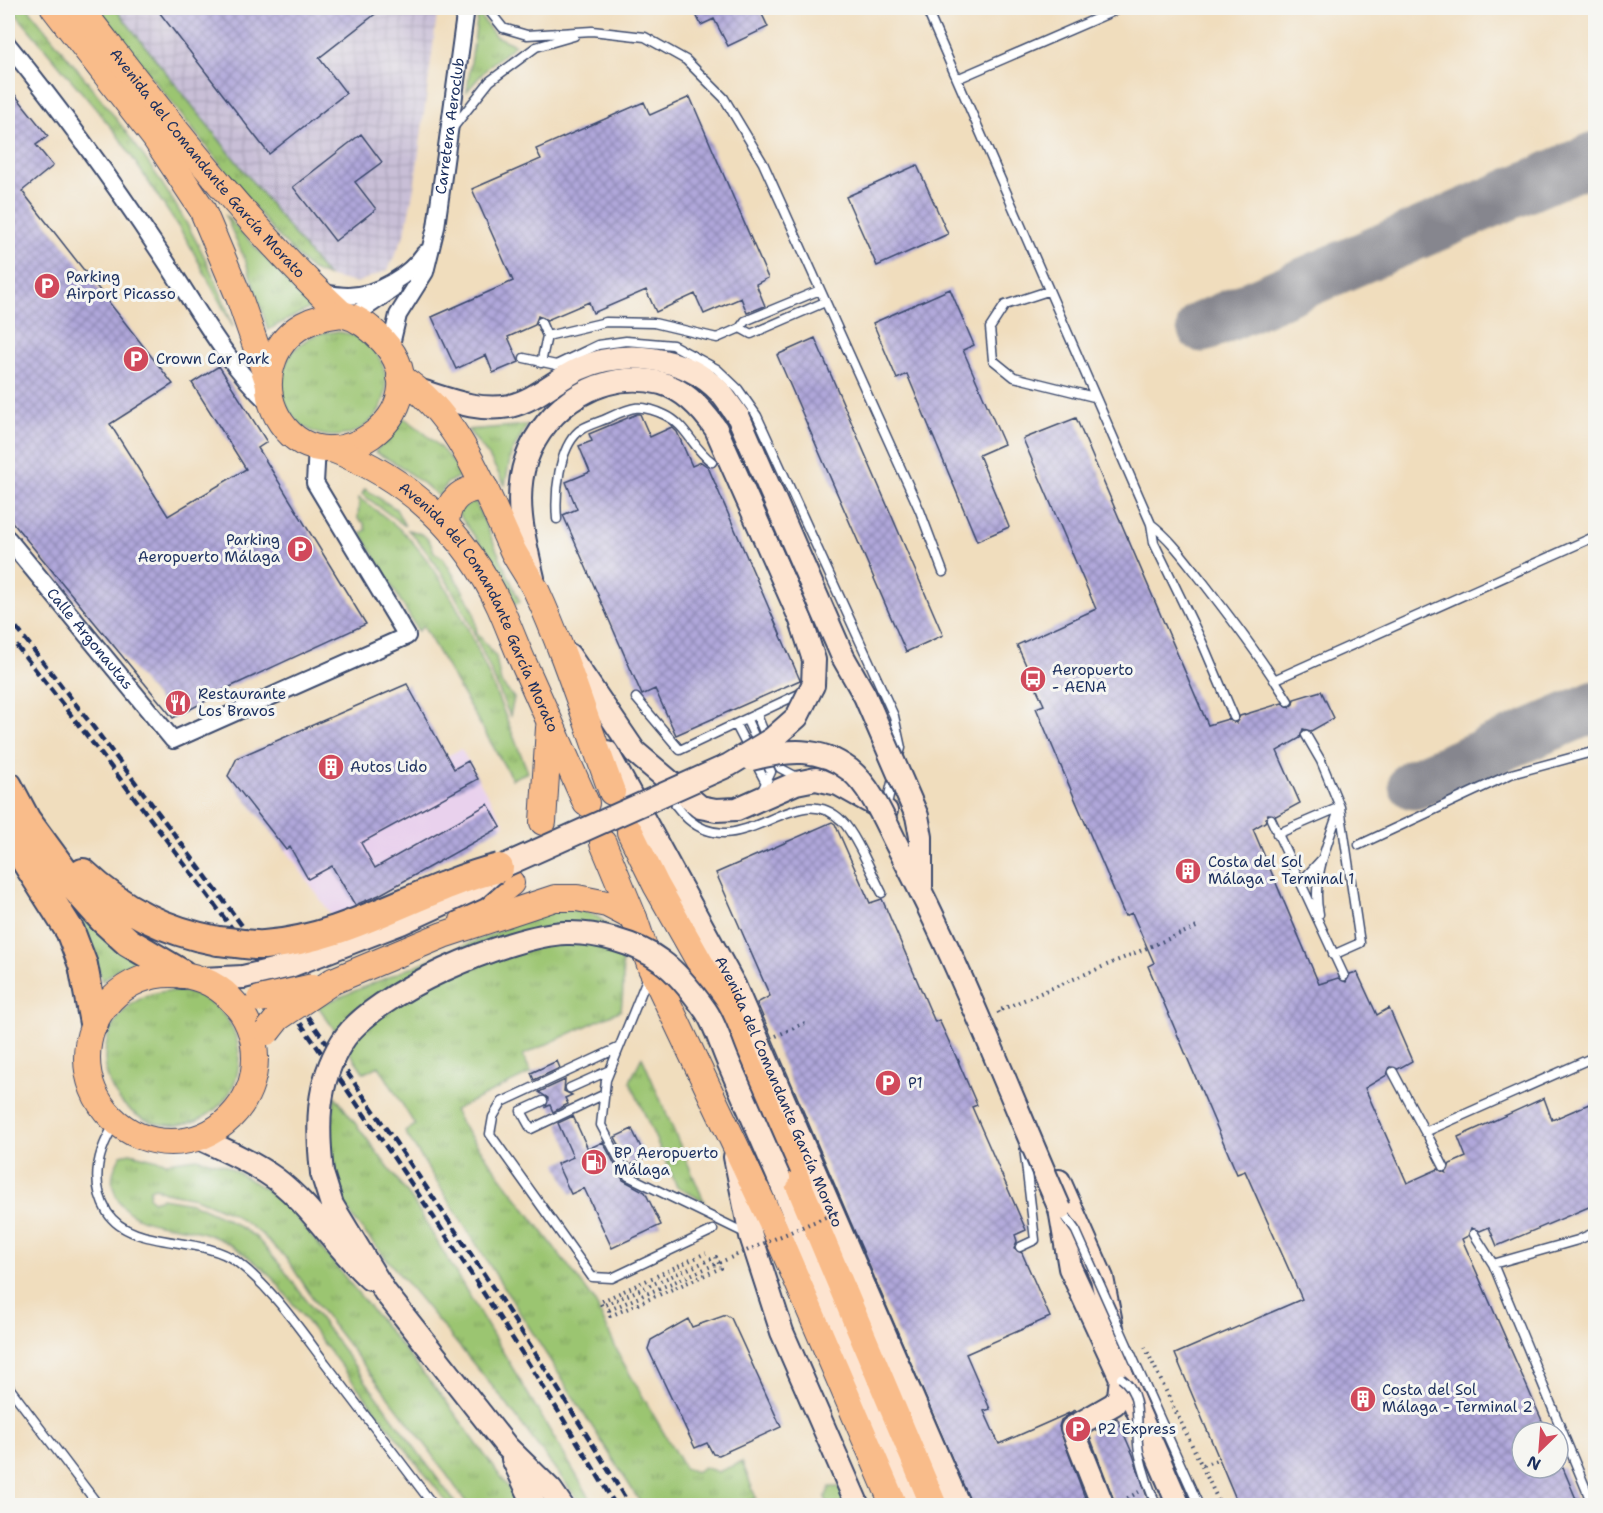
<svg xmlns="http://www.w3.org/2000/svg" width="1603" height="1513" font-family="'Shantell Sans',sans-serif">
<defs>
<pattern id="industrial-grid" width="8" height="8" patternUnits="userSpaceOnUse" patternTransform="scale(1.5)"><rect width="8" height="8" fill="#c9bfd7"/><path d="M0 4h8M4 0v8" fill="none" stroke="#aca4bb"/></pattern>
<pattern id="grass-tufts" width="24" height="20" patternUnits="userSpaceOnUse" patternTransform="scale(1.5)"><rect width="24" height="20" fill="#9bc571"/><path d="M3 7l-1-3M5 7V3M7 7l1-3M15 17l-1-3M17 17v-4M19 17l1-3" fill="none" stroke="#7ea060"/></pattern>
<pattern id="building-cross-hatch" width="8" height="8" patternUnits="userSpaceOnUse" patternTransform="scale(1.5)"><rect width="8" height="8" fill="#b0a7da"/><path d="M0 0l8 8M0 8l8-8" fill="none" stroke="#8e88b4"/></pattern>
</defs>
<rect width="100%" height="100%" fill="#f6f6f2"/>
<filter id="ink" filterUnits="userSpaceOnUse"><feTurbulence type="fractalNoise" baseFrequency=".0167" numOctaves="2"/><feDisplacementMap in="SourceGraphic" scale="12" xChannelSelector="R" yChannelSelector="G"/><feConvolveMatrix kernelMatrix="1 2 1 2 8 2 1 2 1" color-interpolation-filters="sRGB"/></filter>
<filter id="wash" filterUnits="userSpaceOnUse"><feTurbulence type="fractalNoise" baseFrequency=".008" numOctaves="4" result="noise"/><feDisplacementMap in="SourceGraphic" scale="24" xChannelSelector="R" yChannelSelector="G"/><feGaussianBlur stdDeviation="1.35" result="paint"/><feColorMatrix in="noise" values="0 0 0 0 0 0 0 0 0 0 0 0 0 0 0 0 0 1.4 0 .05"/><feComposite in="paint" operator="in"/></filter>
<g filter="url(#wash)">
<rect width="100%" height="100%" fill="#f0ddbd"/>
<!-- built -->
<path fill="#e9d1ed" d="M 407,684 L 447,756 L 461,749 L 505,825 L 335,920 L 286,850 L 228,776 L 237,758 Z"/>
<!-- industrial -->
<path fill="url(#industrial-grid)" d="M 115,8 L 438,8 L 415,182 L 405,233 L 388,270 L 356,283 L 327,276 Z"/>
<!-- grass -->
<path fill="url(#grass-tufts)" stroke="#5b7a68" stroke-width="1.5" d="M 11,8 L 28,8 C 106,106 194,205 233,327 L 187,240 L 116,133 Z
M 97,8 L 115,8 L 327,276 L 310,269 L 274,232 Z
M 478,13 L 495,36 L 515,45 L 489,66 L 467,91 Z
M 225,215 L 312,307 L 268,330 L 246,262 Z
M282 384a52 52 0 1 1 104 0a52 52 0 1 1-104 0Z
M 404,418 C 428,434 447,451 462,475 L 447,483 L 439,496 L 397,464 L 375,452 Z
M 527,425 L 511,454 L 505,485 L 488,455 L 468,430 Z
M 365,489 L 396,509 L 405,526 L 362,494 Z
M 359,498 C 376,510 392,521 406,535 C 465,597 495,694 528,772 L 512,779 L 423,626 L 418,631 L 361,533 L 366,530 L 364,523 L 358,519 Z
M 475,501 L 520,602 L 515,604 L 484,549 L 456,511 Z
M 408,530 C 423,533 430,537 434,552 L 443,558 L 460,586 L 474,611 L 477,633 L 496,657 L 501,683 L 514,698 L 510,716 C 482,652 458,582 408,530 Z
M 52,872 L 138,960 L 118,969 L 102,981 L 87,932 Z
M 581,909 C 594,915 604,919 612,930 C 625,947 624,990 621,1010 L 523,1055 L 531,1073 L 454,1110 L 462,1125 L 594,1300 L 621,1359 L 684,1468 L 696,1472 L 704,1467 L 718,1472 L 742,1462 L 756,1498 L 739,1505 L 642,1505 L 405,1132 L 415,1125 L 379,1066 L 364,1073 L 318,1006 L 545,912 Z
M105 1058a67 67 0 1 1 134 0a67 67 0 1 1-134 0Z
M 642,1057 L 704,1201 L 677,1187 L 630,1081 Z
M 335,1096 L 413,1201 L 594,1505 L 582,1505 L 502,1398 L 356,1222 L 337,1192 L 328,1143 Z
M 130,1153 L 166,1162 L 197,1158 L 225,1165 L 264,1188 L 292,1212 L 445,1400 L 521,1505 L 468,1505 L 428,1448 L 318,1306 L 287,1259 L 260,1233 L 231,1213 L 196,1198 L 164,1192 L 155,1187 L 150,1189 L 149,1197 L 153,1201 L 162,1198 L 192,1203 L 225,1218 L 256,1237 L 281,1266 L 457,1505 L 449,1505 L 273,1278 C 251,1258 232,1242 204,1233 C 175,1223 133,1229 117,1198 C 109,1181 112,1171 121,1155 Z
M 830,1487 L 839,1487 L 847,1505 L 829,1505 L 825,1498 Z"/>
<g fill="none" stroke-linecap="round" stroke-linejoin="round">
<!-- taxiway -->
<path stroke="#86868e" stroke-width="51" d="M 1202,327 L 1596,157
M 1414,784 L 1596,706"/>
</g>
<g id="blocks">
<!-- building -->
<path fill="url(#building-cross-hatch)" d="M 156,8 L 383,8 L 319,58 L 346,93 L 269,154 Z
M 693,8 L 759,8 L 768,27 L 728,46 L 714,19 L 701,25 Z
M 8,86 L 48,136 L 36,145 L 53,166 L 22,191 L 173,384 L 110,424 L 168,516 L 246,469 L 192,383 L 219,366 L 267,442 L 258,448 L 366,624 L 206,698 L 208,700 L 173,718 L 8,517 Z
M 690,97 L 768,278 L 756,284 L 765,306 L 747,313 L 741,298 L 704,314 L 695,294 L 656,312 L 646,290 L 593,313 L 589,302 L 547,320 L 538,316 L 535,325 L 508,337 L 519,362 L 493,373 L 486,355 L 456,369 L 432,317 L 513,281 L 472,189 L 541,159 L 536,149 L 644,102 L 650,115 Z
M 361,134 L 382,162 L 355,182 L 376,209 L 335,241 L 293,187 Z
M 917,165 L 948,234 L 877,266 L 846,197 Z
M 950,289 L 974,345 L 963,350 L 1004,444 L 979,455 L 1009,527 L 977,541 L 907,374 L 897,379 L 873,323 Z
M 815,338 L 943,635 L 906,652 L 777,355 Z
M 637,414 L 640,414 L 650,437 L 672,427 L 677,432 L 692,466 L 701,462 L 708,467 L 800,680 L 676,735 L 655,689 L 642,695 L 563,515 L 577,509 L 566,482 L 590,472 L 579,446 L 592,441 L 589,434 Z
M 1076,418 L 1208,725 L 1228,719 L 1236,723 L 1240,716 L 1282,703 L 1289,707 L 1293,704 L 1294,699 L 1321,691 L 1334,718 L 1311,731 L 1303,729 L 1300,738 L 1277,751 L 1300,803 L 1276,816 L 1268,814 L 1265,822 L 1253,829 L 1319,984 L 1338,978 L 1346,982 L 1350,974 L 1357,972 L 1377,1015 L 1389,1008 L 1412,1061 L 1398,1069 L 1390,1067 L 1387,1075 L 1365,1088 L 1407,1183 L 1438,1169 L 1446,1173 L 1450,1164 L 1466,1157 L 1458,1137 L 1544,1098 L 1552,1120 L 1596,1101 L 1596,1204 L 1497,1246 L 1489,1227 L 1480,1231 L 1471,1228 L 1468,1236 L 1462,1239 L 1547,1432 L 1522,1432 L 1522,1468 L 1563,1468 L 1579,1506 L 1239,1506 L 1175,1354 L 1302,1299 L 1245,1171 L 1237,1174 L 1148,966 L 1154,963 L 1132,913 L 1125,916 L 1036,708 L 1044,705 L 1017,645 L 1096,609 L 1023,439 Z
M 407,684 L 454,769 L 468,761 L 478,779 L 361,843 L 375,868 L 488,804 L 501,827 L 379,895 L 355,905 L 332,866 L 308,879 L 290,847 L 286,850 L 228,776 L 237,758 Z
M 832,822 L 835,824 L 870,903 L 882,899 L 935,1022 L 939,1020 L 958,1061 L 977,1105 L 972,1107 L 1026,1230 L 1015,1235 L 1017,1241 L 1014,1249 L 1022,1253 L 1050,1317 L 966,1354 L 990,1409 L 984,1411 L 999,1444 L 1076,1410 L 1061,1420 L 1059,1427 L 1088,1506 L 972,1506 L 757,1003 L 770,996 L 716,873 Z
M 557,1061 L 560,1068 L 534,1080 L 531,1073 Z
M 565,1080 L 564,1091 L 572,1095 L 565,1098 L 568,1104 L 553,1112 L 550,1105 L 546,1107 L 548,1098 L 539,1092 Z
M 573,1116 L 588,1149 L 603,1142 L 623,1180 L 645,1192 L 661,1225 L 612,1248 L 584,1188 L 571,1194 L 557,1164 L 573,1157 L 558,1123 Z
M 632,1129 L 646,1158 L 632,1164 L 637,1173 L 633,1171 L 615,1137 Z
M 726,1315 L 731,1318 L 781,1427 L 719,1455 L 713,1454 L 707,1443 L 695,1448 L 648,1349 L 651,1340 L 688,1319 L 692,1327 Z
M 1117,1418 L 1133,1455 L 1150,1506 L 1116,1506 L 1089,1434 Z"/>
</g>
</g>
<g filter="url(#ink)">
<use href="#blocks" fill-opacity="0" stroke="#3b496c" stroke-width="1.5"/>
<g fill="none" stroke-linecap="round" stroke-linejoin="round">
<defs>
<path id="lane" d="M 487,8 L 503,28 L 527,35 L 592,31 L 645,37 L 686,60 L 724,98 L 763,163 L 920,511 L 943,572
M 926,8 L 1151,524 L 1154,543 L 1202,642 L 1234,717
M 957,79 L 1121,8
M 452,129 L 490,81 L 536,47 L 574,36
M 1048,291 L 1005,305 L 990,328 L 993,360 L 1014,377 L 1094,397
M 740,328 L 751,334 L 825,302
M 547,336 L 606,322 L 654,323 L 717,338 L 740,328 L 745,321 L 820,290
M 524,358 L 556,365 L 598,345 L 626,341 L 673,345 L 717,369 L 738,389 L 757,416 L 894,716 L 901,748 L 898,759
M 541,363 L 547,336 L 541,322
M 557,519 C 555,494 558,449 579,431 C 586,425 600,422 608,418 C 632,407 640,403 665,415 C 687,425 692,448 712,462
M 1151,524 C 1172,540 1186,561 1203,582 C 1233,621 1262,659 1288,701
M 1274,680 L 1596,536
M 636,698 L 680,750 L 801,693
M 757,715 L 768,742
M 747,720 L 758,744
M 736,725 L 766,783
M 1306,735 L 1321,761 L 1340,807 L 1360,943 L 1333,955
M 774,756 L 780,768 L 799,778
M 761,793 L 771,772 L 765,759
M 667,795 C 674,802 680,812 688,819 C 743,866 795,775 842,821 C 855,833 873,876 882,893
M 886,808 L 894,774
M 1271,819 L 1344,976
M 1277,834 L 1340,807
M 1359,845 L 1511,774 L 1596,751
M 1300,883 L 1322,859
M 1319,914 C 1311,880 1328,842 1339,810
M 649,974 L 606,1080 L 601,1125 L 628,1176 L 747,1234
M 618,1048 L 502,1102 L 493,1117 L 490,1134 L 592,1277 L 612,1278 L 713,1230
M 1393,1072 L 1425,1132 L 1596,1056
M 570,1088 L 610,1070
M 543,1101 L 521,1111 L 531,1129 L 605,1094
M 116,1122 C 98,1150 89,1181 107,1212 C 130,1250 200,1235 236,1261 C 273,1289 298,1327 326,1364 C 362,1411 398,1458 434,1506
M 1429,1138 L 1444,1167
M 1474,1234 L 1493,1264
M 1020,1247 L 1035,1240 L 1024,1147
M 8,1386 L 99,1506
M 1593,1506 L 1493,1264 L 1578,1240 L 1596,1232"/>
<g id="street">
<path d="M 8,45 C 62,111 112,180 159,251 C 194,303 226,364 272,406"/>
<path d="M 319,292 C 329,294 339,296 348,296 C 377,296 410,275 425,253"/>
<path d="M 353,316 L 393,289"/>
<path id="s1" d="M 390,349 L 398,315 L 425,272 L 436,227 L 466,8"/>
<path id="s2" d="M 8,539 L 173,740 L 407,636 L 315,483 L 317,447"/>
</g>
<g id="secondary">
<path d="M 421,391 C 450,400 479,412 510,406 C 536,400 555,380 579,369 C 623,349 685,355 720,392 C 727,400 733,410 739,418"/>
<path d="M 533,578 C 524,540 513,498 526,460 C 545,405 604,368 661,383 C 685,390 703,410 716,429 L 801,620 L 814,660 L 813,685"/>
<path d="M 569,655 L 635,752 L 700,807 L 716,810 L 737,809 L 796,783 L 816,779 L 838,784 L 886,811"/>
<path id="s3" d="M 607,752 L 734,985 L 959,1506"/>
<path d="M 202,979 L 243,977"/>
<path d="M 199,1138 C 225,1150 252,1162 276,1179 C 313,1207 336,1248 370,1279"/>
<path d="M 735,1157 L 751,1236 L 782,1332 L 858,1506"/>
<path d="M 322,1173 L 332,1205 L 385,1292 L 507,1447 L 551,1490 L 562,1506"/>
<path d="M 779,1178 L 916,1506"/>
<path d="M 1059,1181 L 1102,1278 L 1121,1372 L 1179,1506"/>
<path d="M 1060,1209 L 1070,1268 L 1121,1378 L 1119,1397 L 1114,1404 L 1072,1428 L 1103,1506"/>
<path d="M 513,1459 L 535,1506"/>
</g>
<g id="primary">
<path d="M 54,8 L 155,138 L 202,209 L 239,297 L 268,381"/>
<path id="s4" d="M 80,8 C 163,114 243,222 342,314"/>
<path d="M 342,314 C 359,318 372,329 383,341 C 448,411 322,498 277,416 C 260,384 271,343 303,325 C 316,318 329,316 342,314 Z"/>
<path d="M 400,377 C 460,416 484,489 513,551 C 520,564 529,577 536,590 C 566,655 587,725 612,792"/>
<path id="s5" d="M 332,449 C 408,478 466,533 500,607 C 508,625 515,644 523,662 C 544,709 565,756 586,803"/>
<path d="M 446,524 C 447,501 462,487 485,488"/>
<path d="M 543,822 L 549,728"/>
<path d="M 630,832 L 656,885 L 721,1000 L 934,1506"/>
<path d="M 603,843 L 634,918 L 651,968 L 774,1227 L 894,1506"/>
<path d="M 463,921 L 511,883"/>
<circle cx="171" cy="1058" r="84"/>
<path d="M 333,981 L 443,935 L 555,898 L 577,898 L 607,904 L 634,918"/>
</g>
<path id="highway" d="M 8,786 L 26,820 L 78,891 L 103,919 L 128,942 L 182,974
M 8,833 L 70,931 L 83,965 L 94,1023
M 83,873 C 122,910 165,931 218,941"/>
</defs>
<!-- lane casing -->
<use href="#lane" stroke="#3b496c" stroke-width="11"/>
<!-- street casing -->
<use href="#street" stroke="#3b496c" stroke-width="20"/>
<!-- secondary casing -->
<use href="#secondary" stroke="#3b496c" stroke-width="26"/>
<!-- primary casing -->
<use href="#primary" stroke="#3b496c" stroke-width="28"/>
<!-- highway casing -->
<use href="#highway" stroke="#3b496c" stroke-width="32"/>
<!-- path -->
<path stroke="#3b496c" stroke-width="4" stroke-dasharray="1.5 4.5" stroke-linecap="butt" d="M 999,1013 L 998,1011 L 1199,926
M 776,1036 L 805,1023
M 958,1061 L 963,1059
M 609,1310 L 610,1316 L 721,1268 L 716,1257 L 602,1306 L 600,1302 L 706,1253
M 1145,1347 L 1221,1506
M 1203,1465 L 1219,1459
M 1122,1501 L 1139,1492"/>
<!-- lane -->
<use href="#lane" stroke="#fff" stroke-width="8"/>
<!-- street -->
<use href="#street" stroke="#fff" stroke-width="16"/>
<!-- secondary -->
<use href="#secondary" stroke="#fde4d0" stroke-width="22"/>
<!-- primary -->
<use href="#primary" stroke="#f9bc8a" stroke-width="26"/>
<!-- highway -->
<use href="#highway" stroke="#f9bc8a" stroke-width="28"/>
<!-- rail -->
<path stroke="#1b2f5e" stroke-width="4.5" stroke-dasharray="9 4.5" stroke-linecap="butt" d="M 8,617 C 231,902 443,1195 630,1506
M 8,635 C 228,912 434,1201 616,1506"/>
<defs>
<path id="lane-bridge" d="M 1061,1210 L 1076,1231 L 1199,1506
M 1121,1378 C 1145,1395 1134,1427 1139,1452 C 1143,1471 1149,1489 1157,1506"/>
<path id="secondary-bridge" d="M 739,418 L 843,657 L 865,696 L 917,816 L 921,837 L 921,887
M 751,759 C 787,750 819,746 850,770 C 872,788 885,822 898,847 C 960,964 1007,1088 1060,1209
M 243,977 L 290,966 L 401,923 L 475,889 L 499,868 L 729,765 L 772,739 L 797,717 L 813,685
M 322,1173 C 317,1127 316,1083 342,1042 C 372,993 509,935 566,933 C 595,932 637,943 661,961 C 678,973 694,994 706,1011 C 716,1026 721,1045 728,1061 C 745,1100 762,1139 779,1178"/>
<path id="primary-bridge" d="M 260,999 L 313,987
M 267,1032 L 278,1018 L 333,981"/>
<path id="highway-bridge" d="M 218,941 C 233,942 249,946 264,945 C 349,939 418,888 499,868"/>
</defs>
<!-- lane-bridge casing -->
<use href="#lane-bridge" stroke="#3b496c" stroke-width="11" stroke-linecap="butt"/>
<!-- secondary-bridge casing -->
<use href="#secondary-bridge" stroke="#3b496c" stroke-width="26" stroke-linecap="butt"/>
<!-- primary-bridge casing -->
<use href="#primary-bridge" stroke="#3b496c" stroke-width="28" stroke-linecap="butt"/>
<!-- highway-bridge casing -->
<use href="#highway-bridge" stroke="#3b496c" stroke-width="32" stroke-linecap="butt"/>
<!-- path-bridge -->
<path stroke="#3b496c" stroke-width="4" stroke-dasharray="1.5 4.5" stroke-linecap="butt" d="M 609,1310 L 837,1212"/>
<!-- lane-bridge -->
<use href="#lane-bridge" stroke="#fff" stroke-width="8"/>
<!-- secondary-bridge -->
<use href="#secondary-bridge" stroke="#fde4d0" stroke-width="22"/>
<!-- primary-bridge -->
<use href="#primary-bridge" stroke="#f9bc8a" stroke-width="26"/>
<!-- highway-bridge -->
<use href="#highway-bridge" stroke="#f9bc8a" stroke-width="28"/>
</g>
</g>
<!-- icons -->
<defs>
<symbol id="parking-disc" viewBox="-11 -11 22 22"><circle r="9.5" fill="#d1495b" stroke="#f6f6f2"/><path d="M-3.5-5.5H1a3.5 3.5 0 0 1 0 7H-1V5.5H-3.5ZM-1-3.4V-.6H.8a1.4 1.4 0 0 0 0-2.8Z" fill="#fff"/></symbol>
<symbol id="bus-disc" viewBox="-11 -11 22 22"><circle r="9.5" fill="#d1495b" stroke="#f6f6f2"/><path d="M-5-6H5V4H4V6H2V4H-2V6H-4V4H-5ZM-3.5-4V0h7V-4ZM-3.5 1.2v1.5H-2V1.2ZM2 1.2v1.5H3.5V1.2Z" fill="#fff"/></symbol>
<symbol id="restaurant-disc" viewBox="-11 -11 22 22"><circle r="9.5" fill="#d1495b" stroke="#f6f6f2"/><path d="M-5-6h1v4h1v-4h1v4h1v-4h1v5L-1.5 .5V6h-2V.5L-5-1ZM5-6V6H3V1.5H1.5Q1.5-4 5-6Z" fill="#fff"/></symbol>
<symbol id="building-disc" viewBox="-11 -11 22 22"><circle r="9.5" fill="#d1495b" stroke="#f6f6f2"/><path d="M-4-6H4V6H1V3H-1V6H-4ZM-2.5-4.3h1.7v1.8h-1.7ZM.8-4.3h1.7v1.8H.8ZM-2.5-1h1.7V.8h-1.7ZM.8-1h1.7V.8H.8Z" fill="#fff"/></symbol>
<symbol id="fuel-disc" viewBox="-11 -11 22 22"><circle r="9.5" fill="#d1495b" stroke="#f6f6f2"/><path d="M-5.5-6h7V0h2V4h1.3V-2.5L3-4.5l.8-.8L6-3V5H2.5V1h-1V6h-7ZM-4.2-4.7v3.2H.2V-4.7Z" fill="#fff"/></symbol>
</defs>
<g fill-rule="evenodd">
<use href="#parking-disc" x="32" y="271" width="30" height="30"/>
<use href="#parking-disc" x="121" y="344" width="30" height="30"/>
<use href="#parking-disc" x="285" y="534" width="30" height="30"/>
<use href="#bus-disc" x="1018" y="664" width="30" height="30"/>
<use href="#restaurant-disc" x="163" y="688" width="30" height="30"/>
<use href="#building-disc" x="316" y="752" width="30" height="30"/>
<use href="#building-disc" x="1173" y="856" width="30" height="30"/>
<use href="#parking-disc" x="873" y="1068" width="30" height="30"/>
<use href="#fuel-disc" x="579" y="1147" width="30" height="30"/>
<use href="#building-disc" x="1348" y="1384" width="30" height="30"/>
<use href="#parking-disc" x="1063" y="1414" width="30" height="30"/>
</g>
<g text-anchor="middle" stroke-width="6" stroke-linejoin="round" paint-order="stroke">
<!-- street labels -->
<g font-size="15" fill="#1b2f5e" stroke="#f6f6f2">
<text dy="5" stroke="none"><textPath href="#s1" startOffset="234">Carretera Aeroclub</textPath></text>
<text dy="5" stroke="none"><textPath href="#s4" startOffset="201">Avenida del Comandante García Morato</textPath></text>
<text dy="5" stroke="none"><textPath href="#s5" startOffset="225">Avenida del Comandante García Morato</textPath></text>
<text dy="5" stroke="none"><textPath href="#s2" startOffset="129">Calle Argonautas</textPath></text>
<text dy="5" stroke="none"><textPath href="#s3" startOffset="381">Avenida del Comandante García Morato</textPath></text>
</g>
<!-- poi labels -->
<g font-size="15" fill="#1b2f5e" stroke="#f6f6f2" text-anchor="start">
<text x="66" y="282">Parking<tspan x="66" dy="17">Airport Picasso</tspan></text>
<text x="156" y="364">Crown Car Park</text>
<text x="280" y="545" text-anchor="end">Parking<tspan x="280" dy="17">Aeropuerto Málaga</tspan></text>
<text x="1052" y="675">Aeropuerto<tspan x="1052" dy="17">- AENA</tspan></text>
<text x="198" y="699">Restaurante<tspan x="198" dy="17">Los Bravos</tspan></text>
<text x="350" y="772">Autos Lido</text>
<text x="1208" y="867">Costa del Sol<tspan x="1208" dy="17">Málaga - Terminal 1</tspan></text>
<text x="908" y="1088">P1</text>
<text x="614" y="1158">BP Aeropuerto<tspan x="614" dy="17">Málaga</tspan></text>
<text x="1382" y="1395">Costa del Sol<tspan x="1382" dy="17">Málaga - Terminal 2</tspan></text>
<text x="1098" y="1434">P2 Express</text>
</g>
</g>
<!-- margin -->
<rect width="1603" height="1513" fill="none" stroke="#f6f6f2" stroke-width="30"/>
<!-- north arrow -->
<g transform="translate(1540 1450) rotate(205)"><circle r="28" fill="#f6f6f2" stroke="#9ea6b7" stroke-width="1.5"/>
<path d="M0-4.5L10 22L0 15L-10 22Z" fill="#d1495b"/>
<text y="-9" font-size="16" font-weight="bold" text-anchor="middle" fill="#1b2f5e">N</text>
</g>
</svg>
